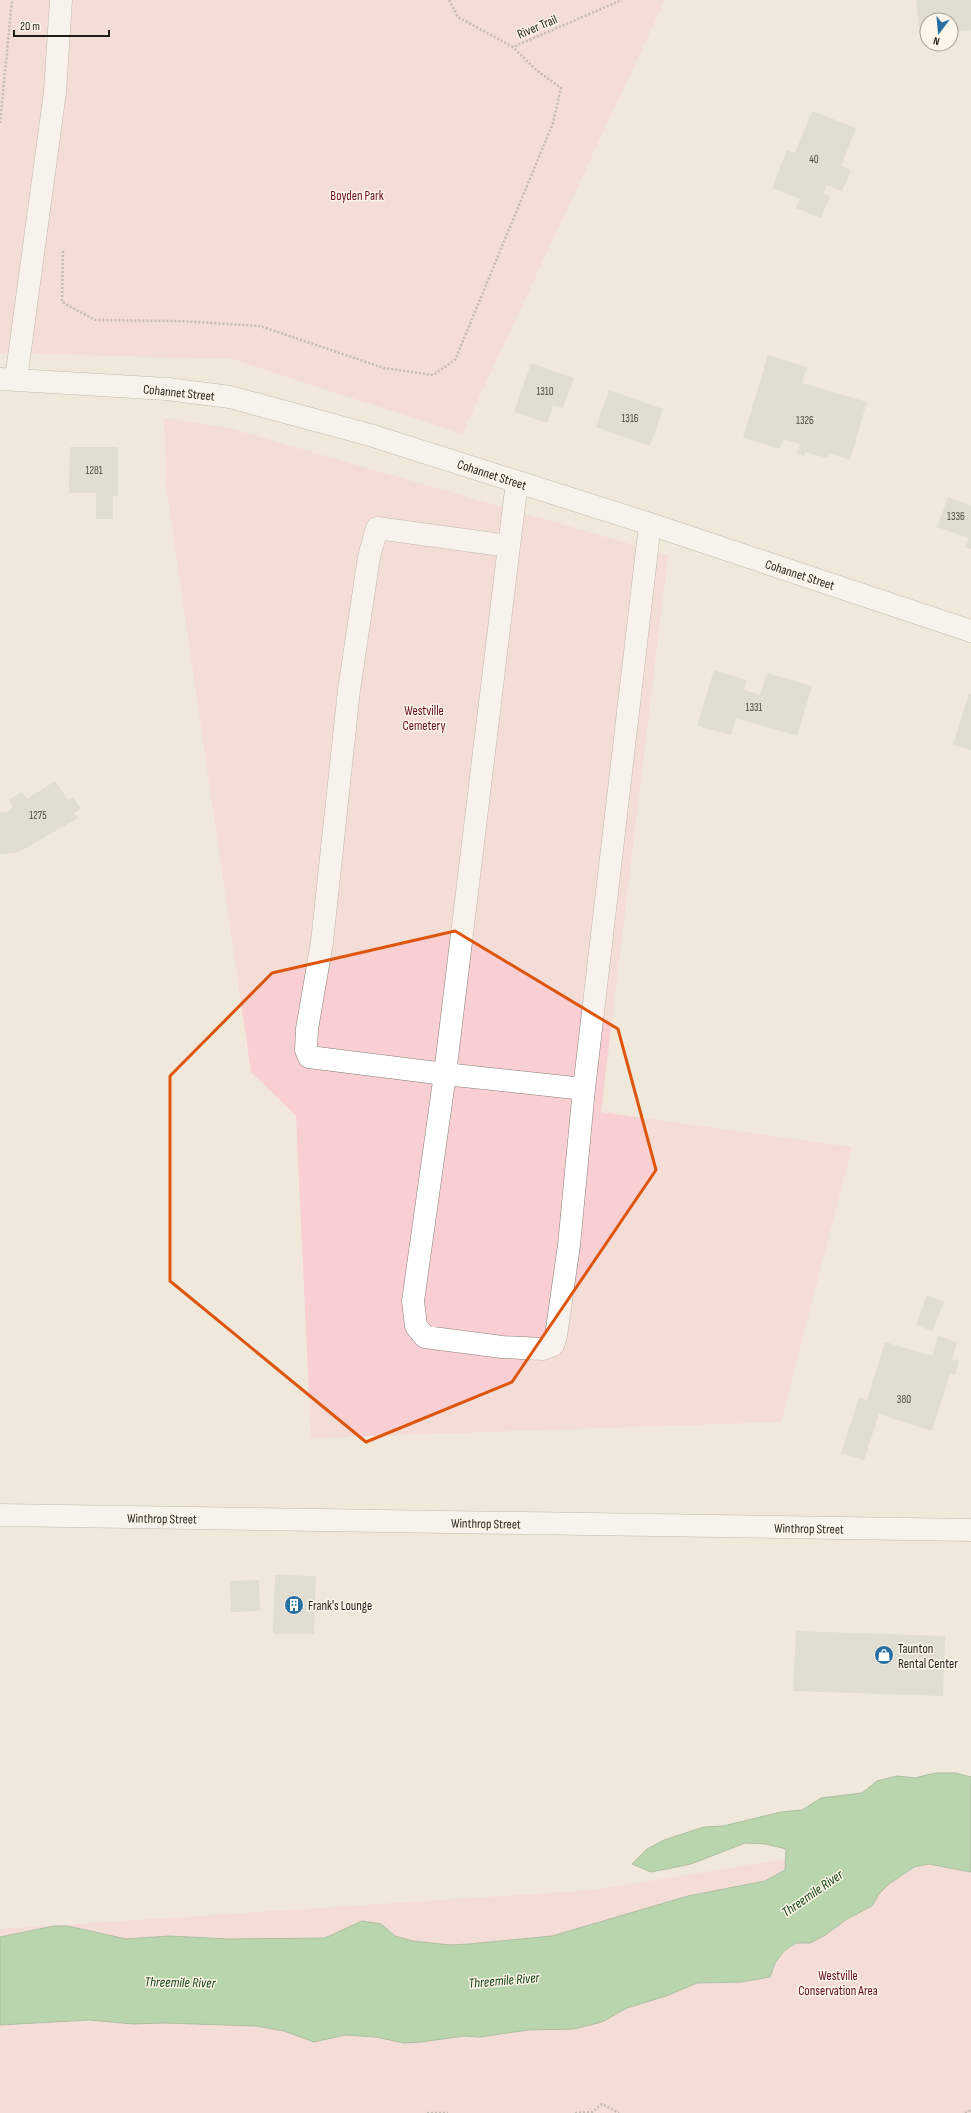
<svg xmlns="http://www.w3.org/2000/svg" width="971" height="2113" font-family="'Sofia Sans Condensed',sans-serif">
<rect width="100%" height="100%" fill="#f0e8db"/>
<!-- green -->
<path fill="#f9cfd3" d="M 0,0 L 665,0 L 462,434 L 232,359 L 0,353 Z
M 164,418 L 232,429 L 668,555 L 601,1112 L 852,1147 L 781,1422 L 311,1438 L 296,1116 L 251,1072 L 166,485 Z
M 971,1828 L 971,2113 L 0,2113 L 0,1929 L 595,1890 Z"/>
<!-- water -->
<path fill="#76be78" stroke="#5c8e5c" d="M 935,1773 L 955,1773 L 971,1777 L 971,1872 L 929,1864 L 914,1867 L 889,1884 L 879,1894 L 872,1906 L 847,1919 L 824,1936 L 810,1943 L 796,1943 L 784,1951 L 775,1963 L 770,1977 L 741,1982 L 697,1983 L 669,1995 L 627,2008 L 602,2022 L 574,2029 L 528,2030 L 480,2037 L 464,2036 L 421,2042 L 404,2043 L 376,2037 L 345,2035 L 314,2042 L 284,2031 L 256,2026 L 163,2023 L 133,2024 L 89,2020 L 0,2025 L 0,1937 L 54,1926 L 68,1926 L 126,1939 L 170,1936 L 228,1939 L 325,1938 L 362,1921 L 381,1924 L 395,1936 L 413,1941 L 450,1945 L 469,1944 L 552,1936 L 688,1896 L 765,1881 L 785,1870 L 786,1849 L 766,1844 L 745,1843 L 691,1864 L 651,1872 L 632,1864 L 647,1849 L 664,1840 L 704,1827 L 723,1826 L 781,1812 L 802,1810 L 821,1798 L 862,1793 L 877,1781 L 897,1776 L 915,1778 Z"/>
<!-- building -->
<path fill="#cfd0c3" d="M 916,0 L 971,0 L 971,30 L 951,32 L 951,20 L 927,20 L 927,35 L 920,35 Z
M 812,111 L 856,128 L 841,166 L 851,170 L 842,191 L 827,185 L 823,194 L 830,196 L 821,218 L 796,208 L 800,199 L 772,188 L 787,150 L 795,153 Z
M 768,355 L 807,367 L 802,383 L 867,402 L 850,460 L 829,453 L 827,458 L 805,452 L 804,456 L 797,454 L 800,444 L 783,439 L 780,449 L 743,438 Z
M 531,363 L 574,378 L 563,408 L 553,405 L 547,423 L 514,412 Z
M 609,390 L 663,409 L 650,446 L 596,427 Z
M 70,447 L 118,447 L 118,496 L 113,496 L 113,519 L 96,519 L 96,493 L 69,493 Z
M 948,497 L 971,506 L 971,549 L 965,547 L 969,538 L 937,527 Z
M 714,670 L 747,680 L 744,690 L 760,695 L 767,673 L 812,686 L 797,736 L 736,718 L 731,735 L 697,726 Z
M 969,693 L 971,694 L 971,750 L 953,745 Z
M 55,781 L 68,800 L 73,797 L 81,809 L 74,813 L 78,818 L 17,853 L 0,854 L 0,812 L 6,812 L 13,807 L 9,800 L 22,792 L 27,799 Z
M 927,1295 L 944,1302 L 932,1331 L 916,1325 Z
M 938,1336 L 957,1342 L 952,1359 L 959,1361 L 955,1375 L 950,1374 L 932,1431 L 879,1414 L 864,1460 L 841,1453 L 859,1398 L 867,1400 L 885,1342 L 932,1356 Z
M 275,1575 L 316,1576 L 314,1634 L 273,1634 Z
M 259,1580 L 260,1611 L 231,1612 L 230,1581 Z
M 796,1631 L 945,1636 L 943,1696 L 793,1691 Z"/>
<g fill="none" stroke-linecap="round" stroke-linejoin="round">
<defs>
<path id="minor" d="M 0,379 L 167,389 L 230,397 L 370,435 L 650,524 L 971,631
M 16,379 L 55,92 L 61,0
M 509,546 L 445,1074 L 309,1057 L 306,1050 L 307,1029 L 322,942 L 349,690 L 369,557 L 377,528 L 509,546 L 517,482
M 445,1074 L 584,1089 L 569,1245 L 556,1336 L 553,1345 L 543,1349 L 502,1347 L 425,1337 L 416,1326 L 413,1301 Z
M 584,1089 L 650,524"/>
<path id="highway" d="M 0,1515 L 971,1530"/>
</defs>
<!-- minor casing -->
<use href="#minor" stroke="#857e73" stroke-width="23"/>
<!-- highway casing -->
<use href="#highway" stroke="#857e73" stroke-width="23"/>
<!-- path -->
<path stroke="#8c877e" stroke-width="2.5" stroke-dasharray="2 2" stroke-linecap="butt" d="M 449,0 L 458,17 L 513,47 L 622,0
M 0,123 L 12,0
M 63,251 L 62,302 L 95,320 L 180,321 L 260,326 L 384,368 L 433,375 L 455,360 L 553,123 L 561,88 L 536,70 L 513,47
M 427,2113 L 448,2113
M 575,2113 L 592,2112 L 602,2104 L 619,2113
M 965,2113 L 971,2110"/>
<!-- minor -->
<use href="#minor" stroke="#fff" stroke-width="22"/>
<!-- highway -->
<use href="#highway" stroke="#fff" stroke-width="22"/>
</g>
<!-- marked area -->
<path d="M0 0H971V2113H0ZM 455,931 L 618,1029 L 656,1170 L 512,1382 L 366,1442 L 170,1281 L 170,1076 L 272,973 Z" fill="#f0e8db" fill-opacity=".55" fill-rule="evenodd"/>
<path fill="none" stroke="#de560d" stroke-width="3" stroke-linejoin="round" d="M 455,931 L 618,1029 L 656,1170 L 512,1382 L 366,1442 L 170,1281 L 170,1076 L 272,973 Z"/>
<!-- icons -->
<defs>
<symbol id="building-disc" viewBox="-11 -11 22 22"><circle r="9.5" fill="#276ea2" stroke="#fdf5e9"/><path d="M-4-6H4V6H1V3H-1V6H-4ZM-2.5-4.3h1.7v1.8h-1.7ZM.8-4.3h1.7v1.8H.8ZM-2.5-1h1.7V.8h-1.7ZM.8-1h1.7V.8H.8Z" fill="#fff"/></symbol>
<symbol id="shop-disc" viewBox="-11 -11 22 22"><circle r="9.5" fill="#276ea2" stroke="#fdf5e9"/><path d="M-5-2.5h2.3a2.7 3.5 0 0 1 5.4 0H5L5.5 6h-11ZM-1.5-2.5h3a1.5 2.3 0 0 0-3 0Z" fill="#fff"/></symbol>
</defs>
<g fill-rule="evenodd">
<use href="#building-disc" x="283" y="1594" width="22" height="22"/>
<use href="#shop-disc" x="873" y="1644" width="22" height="22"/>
</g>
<g text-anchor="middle" stroke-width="3" stroke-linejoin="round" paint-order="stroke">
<!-- number labels -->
<g font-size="11" fill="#4c4a44">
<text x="814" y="163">40</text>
<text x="545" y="395">1310</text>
<text x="630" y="422">1316</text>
<text x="805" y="424">1326</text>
<text x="94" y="474">1281</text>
<text x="956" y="520">1336</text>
<text x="754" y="711">1331</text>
<text x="38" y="819">1275</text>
<text x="904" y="1403">380</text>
</g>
<!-- street labels -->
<g font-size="13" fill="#211e1a" stroke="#fdf5e9">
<text transform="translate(537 26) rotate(-23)" y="5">River Trail</text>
<text transform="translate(179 392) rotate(6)" y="5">Cohannet Street</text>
<text transform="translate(492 474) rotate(18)" y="5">Cohannet Street</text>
<text transform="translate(800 574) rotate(18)" y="5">Cohannet Street</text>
<text transform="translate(162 1518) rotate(1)" y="5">Winthrop Street</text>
<text transform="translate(486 1523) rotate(1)" y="5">Winthrop Street</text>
<text transform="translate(809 1528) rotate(1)" y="5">Winthrop Street</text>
</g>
<!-- park labels -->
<g font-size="13" fill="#670d27" stroke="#fdf5e9">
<text x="357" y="200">Boyden Park</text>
<text x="424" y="715">Westville<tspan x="424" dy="15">Cemetery</tspan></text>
<text x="838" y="1980">Westville<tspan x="838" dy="15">Conservation Area</tspan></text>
</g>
<!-- poi labels -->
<g font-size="13" fill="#211e1a" stroke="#fdf5e9" text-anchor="start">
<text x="308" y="1610">Frank's Lounge</text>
<text x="898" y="1653">Taunton<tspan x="898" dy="15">Rental Center</tspan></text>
</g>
<!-- water labels -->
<g font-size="14" font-style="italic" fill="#104315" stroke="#fdf5e9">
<text transform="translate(812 1893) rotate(-35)" y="5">Threemile River</text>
<text transform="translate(504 1980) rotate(-5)" y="5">Threemile River</text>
<text transform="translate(180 1982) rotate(1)" y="5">Threemile River</text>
</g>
</g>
<!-- north arrow -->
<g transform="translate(939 32) rotate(196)"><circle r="19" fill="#fdf5e9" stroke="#a59f96"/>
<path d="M0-3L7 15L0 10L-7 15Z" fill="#276ea2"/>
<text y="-6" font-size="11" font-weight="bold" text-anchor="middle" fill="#211e1a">N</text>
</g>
<!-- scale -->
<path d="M14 30v6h95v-6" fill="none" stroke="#211e1a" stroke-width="2"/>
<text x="20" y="30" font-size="12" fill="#211e1a" stroke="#fdf5e9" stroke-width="3" paint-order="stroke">20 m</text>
</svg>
